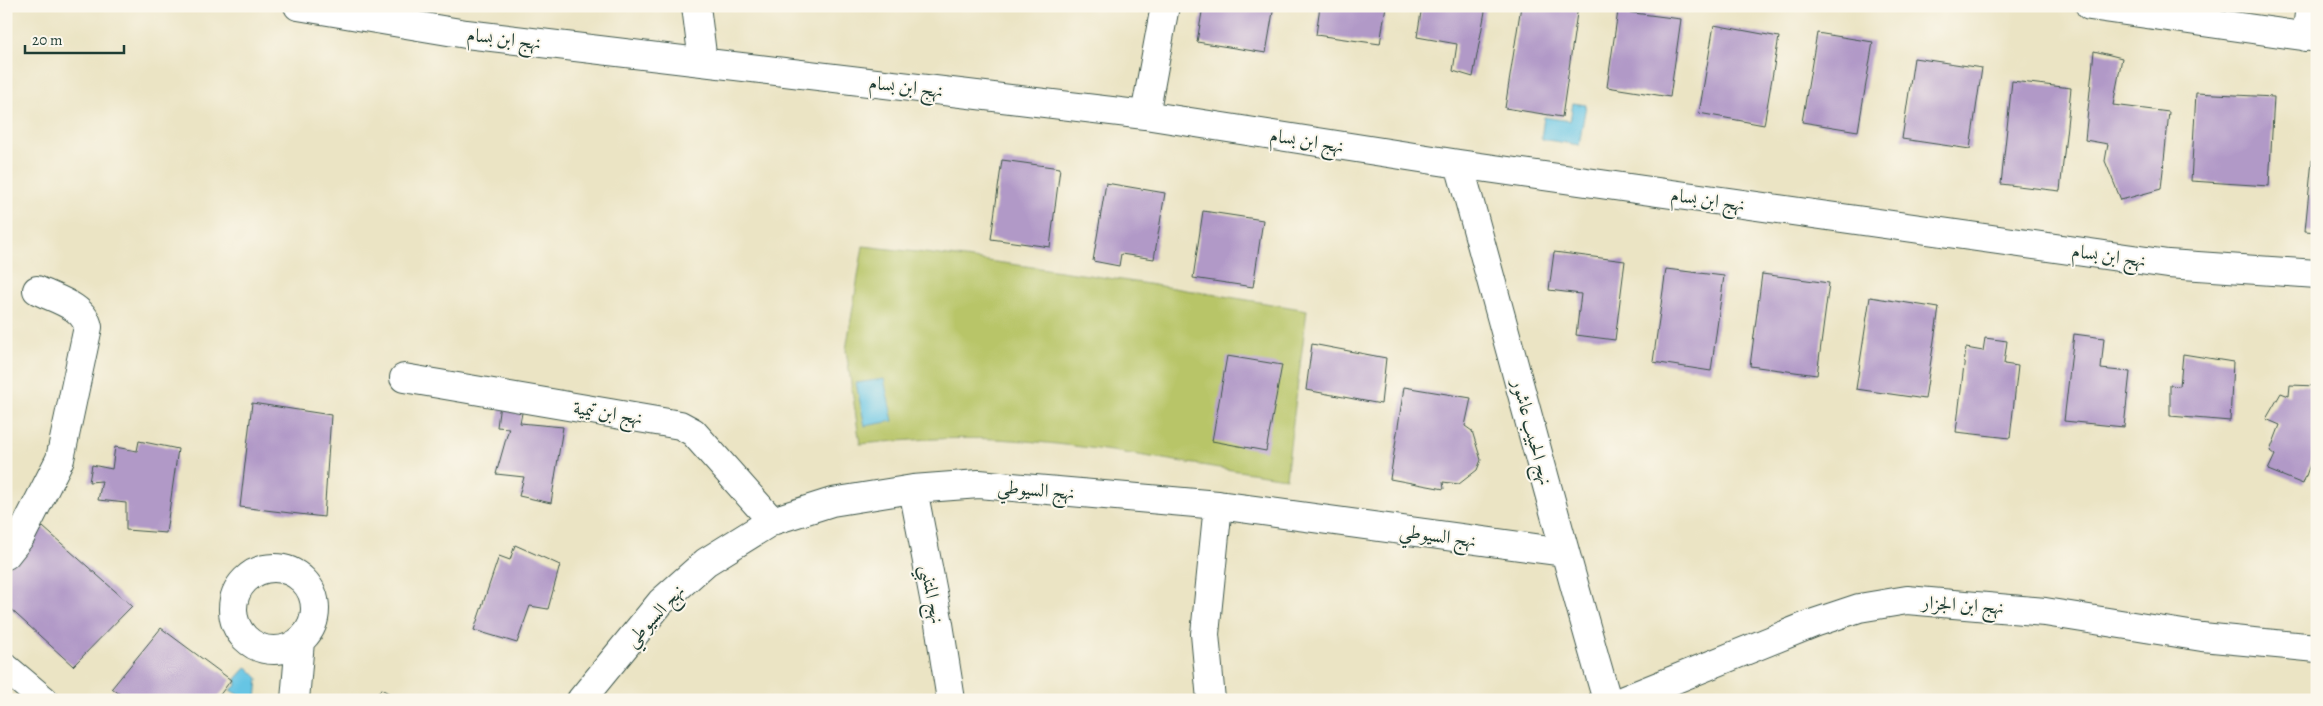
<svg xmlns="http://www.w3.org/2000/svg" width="2323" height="706" font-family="Alegreya,Amiri,serif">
<rect width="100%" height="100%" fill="#fbf7ec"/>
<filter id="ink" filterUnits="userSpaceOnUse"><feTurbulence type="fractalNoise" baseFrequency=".02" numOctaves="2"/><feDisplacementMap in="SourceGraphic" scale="10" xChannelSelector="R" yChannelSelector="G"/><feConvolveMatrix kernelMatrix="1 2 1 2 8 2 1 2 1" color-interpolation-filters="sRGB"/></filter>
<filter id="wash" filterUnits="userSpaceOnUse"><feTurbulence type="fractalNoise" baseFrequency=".0096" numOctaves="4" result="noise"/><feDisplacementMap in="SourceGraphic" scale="20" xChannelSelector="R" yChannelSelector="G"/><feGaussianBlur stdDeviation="1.12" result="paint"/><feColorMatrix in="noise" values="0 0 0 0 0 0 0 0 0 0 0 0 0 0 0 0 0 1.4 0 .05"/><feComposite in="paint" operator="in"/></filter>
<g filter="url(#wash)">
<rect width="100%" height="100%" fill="#ebe4c4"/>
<!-- green -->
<path fill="#b8c567" stroke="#6c814e" d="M 863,246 C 1012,262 1160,285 1307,310 L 1286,478 C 1190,465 1093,444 996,439 C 950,437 905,440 860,444 L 846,350 Z"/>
<!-- water -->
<path fill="#66c5e4" stroke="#42818c" d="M 1573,103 L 1586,105 L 1579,145 L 1541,139 L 1544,117 L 1570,121 Z
M 884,379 L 893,421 L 865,426 L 856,383 Z
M 247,667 L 258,678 L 256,700 L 237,700 L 240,696 L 230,690 L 237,685 L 236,679 Z"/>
<g id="blocks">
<!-- building -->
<path fill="#b199c7" d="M 1203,6 L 1274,6 L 1266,53 L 1197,42 Z
M 1320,6 L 1386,6 L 1380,44 L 1316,35 Z
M 1422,6 L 1486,6 L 1473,77 L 1453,71 L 1457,44 L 1417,37 Z
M 1521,6 L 1578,6 L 1562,117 L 1505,108 Z
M 1618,11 L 1681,19 L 1670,97 L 1607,87 Z
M 1714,25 L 1779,37 L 1764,125 L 1699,113 Z
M 1817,33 L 1873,42 L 1858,131 L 1802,122 Z
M 2094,51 L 2122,58 L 2113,105 L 2169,112 L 2161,189 L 2121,200 L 2105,161 L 2108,144 L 2085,140 Z
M 1914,58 L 1982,68 L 1970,149 L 1902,139 Z
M 2012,81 L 2071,88 L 2060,191 L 2001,184 Z
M 2196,93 L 2274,97 L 2269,186 L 2191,181 Z
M 1002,160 L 1060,168 L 1050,247 L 991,239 Z
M 2312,160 L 2317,160 L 2317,232 L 2305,231 Z
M 1106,183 L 1165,193 L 1154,259 L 1121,254 L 1119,266 L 1093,261 Z
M 1203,211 L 1263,220 L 1253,287 L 1193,278 Z
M 1554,252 L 1625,261 L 1615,340 L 1576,335 L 1581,294 L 1549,290 Z
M 1666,269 L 1724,276 L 1711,371 L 1653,362 Z
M 1762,274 L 1829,283 L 1817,375 L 1750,366 Z
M 1870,297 L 1939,308 L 1925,399 L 1856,389 Z
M 2074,334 L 2104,338 L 2101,369 L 2130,372 L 2124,427 L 2064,421 Z
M 1985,338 L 2007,341 L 2004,364 L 2018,366 L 2010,438 L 1956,432 L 1966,348 L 1983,351 Z
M 1312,344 L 1386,358 L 1381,404 L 1306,390 Z
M 2183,354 L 2233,362 L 2230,421 L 2170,416 L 2170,385 L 2180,386 Z
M 1227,356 L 1282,365 L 1266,451 L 1212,441 Z
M 2290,385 L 2317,386 L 2317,445 L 2303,484 L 2268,470 L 2275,455 L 2270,451 L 2280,425 L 2266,419 L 2281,393 L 2289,396 Z
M 1404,387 L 1471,398 L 1465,426 L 1472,431 L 1481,460 L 1477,470 L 1459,484 L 1443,482 L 1444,489 L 1390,479 Z
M 252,403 L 331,415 L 324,517 L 240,507 Z
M 500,404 L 517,406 L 522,413 L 520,423 L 563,427 L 551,503 L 519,496 L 524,477 L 496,474 L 509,428 L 497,427 Z
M 139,441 L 178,449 L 166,533 L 126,530 L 126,503 L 98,500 L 102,481 L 89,482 L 92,465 L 112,469 L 115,447 L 137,451 Z
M 43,527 L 132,606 L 73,666 L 6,605 L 6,569 Z
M 515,545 L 560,565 L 548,609 L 530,606 L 517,643 L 474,630 L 499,556 L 510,560 Z
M 161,628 L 231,680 L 216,700 L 127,700 L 112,688 Z
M 381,689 L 402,700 L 373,700 Z"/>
</g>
</g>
<g filter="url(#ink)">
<use href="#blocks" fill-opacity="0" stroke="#3e564a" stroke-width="1"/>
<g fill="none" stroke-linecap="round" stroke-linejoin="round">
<defs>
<path id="minor" d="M 298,6 L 466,34 L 1145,115 L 1459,164 L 2168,264 L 2317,274
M 696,6 L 703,62
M 2090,6 L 2317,38
M 2306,37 L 2310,6
M 1145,115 L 1165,6
M 1459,164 C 1509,342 1555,522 1607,700
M 404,378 L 680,425 L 693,432 L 772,521
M 913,489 L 939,624 L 951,700
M 6,555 L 21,536 L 60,459 L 88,327 C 84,306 55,299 37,290
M233 609a41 41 0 1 1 82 0a41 41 0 1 1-82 0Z
M 6,668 L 44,700
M 295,700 L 300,641
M 581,700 L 661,602 L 706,562 L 772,521 L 832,502 L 913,489 L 979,484 L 1218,505 L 1564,552
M 1211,700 L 1205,634 L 1218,505
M 1624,700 L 1814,623 L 1859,608 L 1907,600 L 2045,612 L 2202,637 L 2317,648"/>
</defs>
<!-- minor casing -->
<use href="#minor" stroke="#3e564a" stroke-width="30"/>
<!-- minor -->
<use href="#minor" stroke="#fff" stroke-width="28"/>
</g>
</g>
<g text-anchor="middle" stroke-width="4" stroke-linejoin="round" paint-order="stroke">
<!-- street labels -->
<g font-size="19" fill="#1f3d34" stroke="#fbf7ec">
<text transform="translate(504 38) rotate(7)" y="7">نهج ابن بسام</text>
<text transform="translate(906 86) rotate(7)" y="7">نهج ابن بسام</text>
<text transform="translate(1307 140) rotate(9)" y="7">نهج ابن بسام</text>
<text transform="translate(1708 199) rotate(8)" y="7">نهج ابن بسام</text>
<text transform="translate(2109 255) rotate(8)" y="7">نهج ابن بسام</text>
<text transform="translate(608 412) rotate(9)" y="7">نهج ابن تيمية</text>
<text transform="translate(1533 432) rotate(75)" y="7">نهج الحبيب عاشور</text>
<text transform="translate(1036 489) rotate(5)" y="7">نهج السيوطي</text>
<text transform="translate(1438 535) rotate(8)" y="7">نهج السيوطي</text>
<text transform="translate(933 594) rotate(79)" y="7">نهج المتنبي</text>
<text transform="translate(1963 604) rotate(4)" y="7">نهج ابن الجزار</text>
<text transform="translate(654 615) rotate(-47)" y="7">نهج السيوطي</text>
</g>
</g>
<!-- margin -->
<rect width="2323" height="706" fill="none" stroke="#fbf7ec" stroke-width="25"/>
<!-- scale -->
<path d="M25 45v8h99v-8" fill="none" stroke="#1f3d34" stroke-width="2.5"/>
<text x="32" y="45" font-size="15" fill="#1f3d34" stroke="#fbf7ec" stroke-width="4" paint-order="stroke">20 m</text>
</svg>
